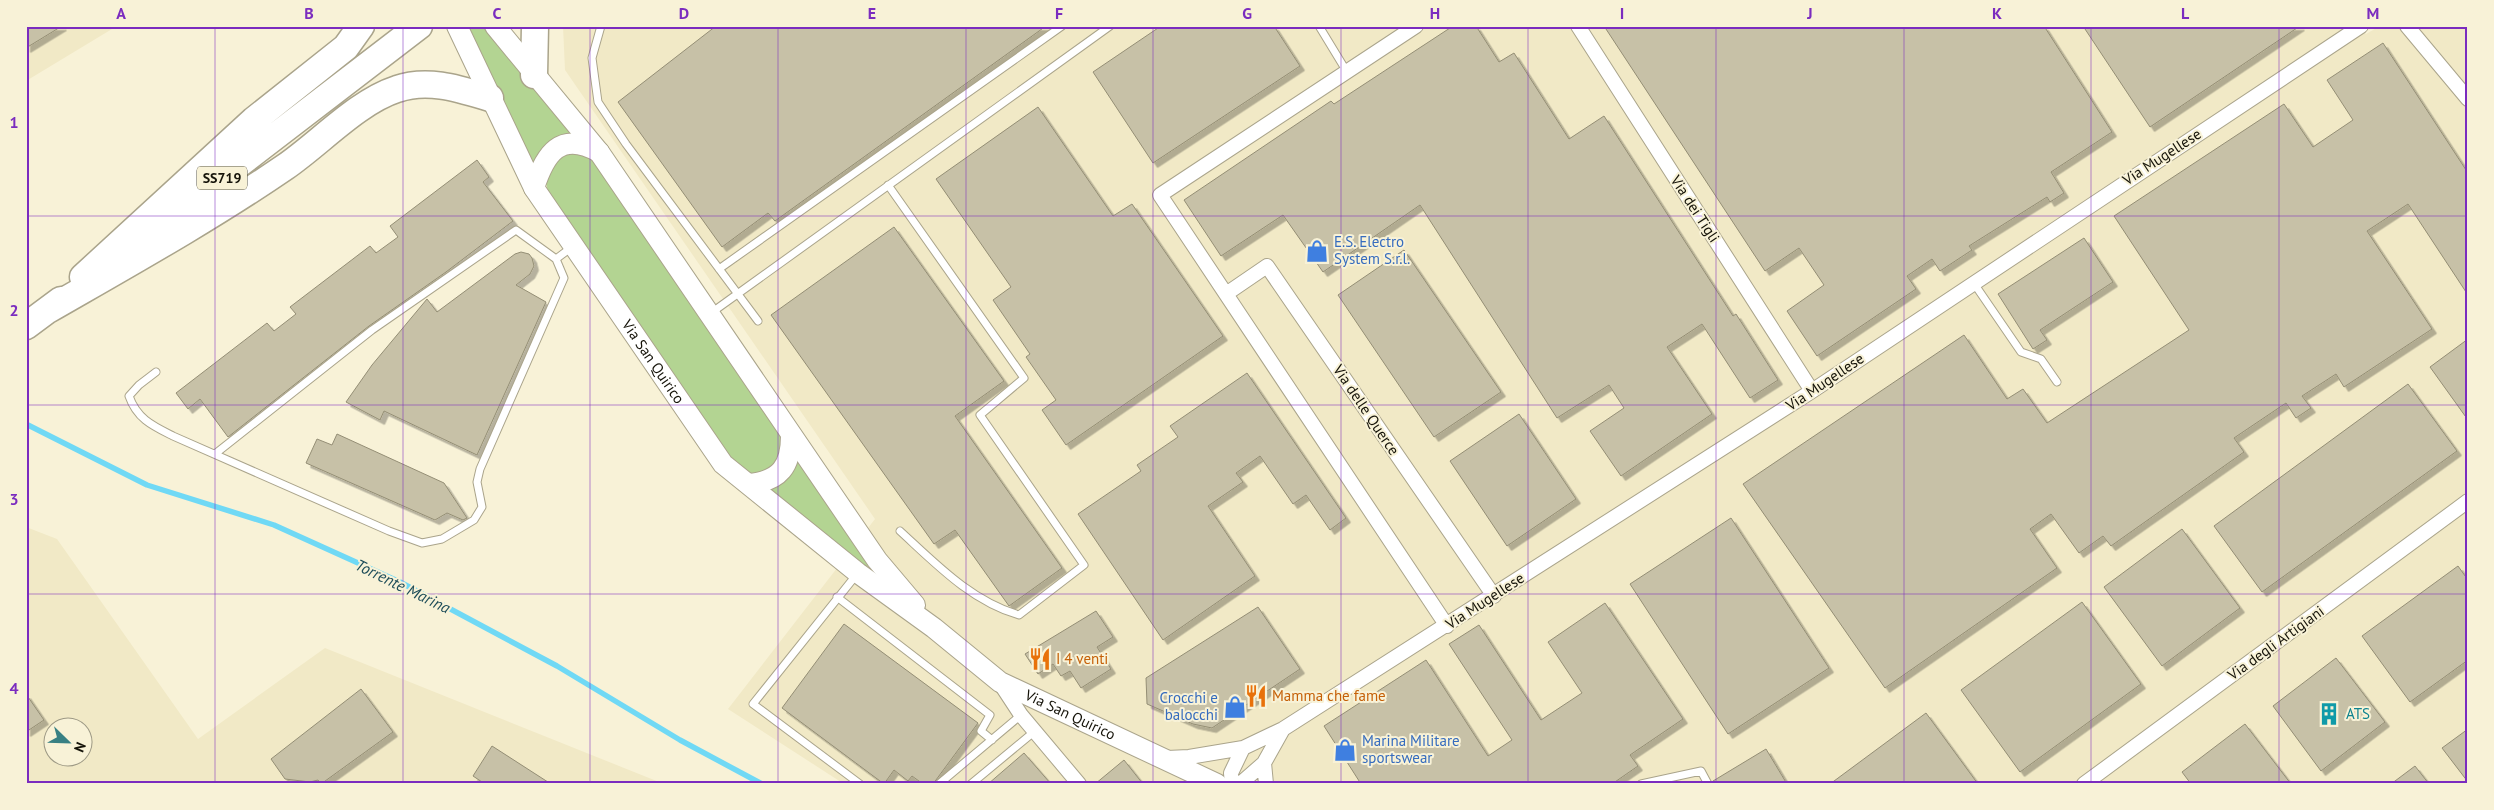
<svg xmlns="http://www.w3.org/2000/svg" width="2494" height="810" font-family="'PT Sans',sans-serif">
<defs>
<filter id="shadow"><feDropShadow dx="4.5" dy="4.5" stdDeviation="0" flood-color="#0004"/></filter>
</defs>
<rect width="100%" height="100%" fill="#f8f2d7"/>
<!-- built -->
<path fill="#f1e9c6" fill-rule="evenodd" d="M 26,26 L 117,26 L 26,81 Z
M 563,26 L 2357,26 L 2366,34 L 2380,26 L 2468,26 L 2468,784 L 844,784 L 728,709 L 875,519 L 565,70 Z
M 26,527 L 57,539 L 198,739 L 325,648 L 664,784 L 26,784 ZM 52,728 L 82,728 L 82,758 L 52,758 Z"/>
<!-- green -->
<path fill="#b3d492" d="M 465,26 L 486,26 L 580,137 L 532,168 Z
M 568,151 L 594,158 L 781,433 L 783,452 L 773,469 L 754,475 L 736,468 L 549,194 C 541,172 552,165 568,151 Z
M 798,457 L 869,564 L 867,567 L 764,488 Z"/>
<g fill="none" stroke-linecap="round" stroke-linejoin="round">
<!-- stream -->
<path stroke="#70d9f5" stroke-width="5.5" d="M 26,424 L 147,485 L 274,525 L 400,582 L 557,666 L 680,740 L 762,784"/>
</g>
<!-- building -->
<path fill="#c7c1a7" stroke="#948e75" filter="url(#shadow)" d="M 26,26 L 62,26 L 26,48 Z
M 716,26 L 1046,26 L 775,221 L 768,213 L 722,247 L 618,102 Z
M 1161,26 L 1274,26 L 1300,66 L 1153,163 L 1093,72 Z
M 1453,26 L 1476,26 L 1499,62 L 1514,53 L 1569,139 L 1604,116 L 1733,316 L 1736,314 L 1778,380 L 1750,398 L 1702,324 L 1667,347 L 1712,414 L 1621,476 L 1590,431 L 1624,408 L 1609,385 L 1557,418 L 1420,205 L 1323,272 L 1283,215 L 1221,256 L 1184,200 L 1331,101 L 1334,104 Z
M 1604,26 L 2044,26 L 2112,132 L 2051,172 L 2064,193 L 2050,202 L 2047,197 L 1969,246 L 1972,250 L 1940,271 L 1932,259 L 1907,276 L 1916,289 L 1817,356 L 1787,311 L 1824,285 L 1799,248 L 1765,271 Z
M 2083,26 L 2300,26 L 2150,127 Z
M 2383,43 L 2468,173 L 2468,295 L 2408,204 L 2367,231 L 2432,329 L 2344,387 L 2336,374 L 2302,396 L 2311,408 L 2296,418 L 2286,403 L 2234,438 L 2244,452 L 2111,546 L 2103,536 L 2079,553 L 2051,514 L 2030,529 L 2057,568 L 1885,688 L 1743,484 L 1964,335 L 2007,399 L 2023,389 L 2047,423 L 2189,330 L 2114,216 L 2284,104 L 2313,147 L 2353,120 L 2327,80 Z
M 1038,107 L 1113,216 L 1132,204 L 1223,336 L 1066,445 L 1042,410 L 1056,400 L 1026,357 L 1030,354 L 993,300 L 1011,287 L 936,179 Z
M 477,160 L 489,177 L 483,182 L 513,221 L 446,272 L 369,326 L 228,437 L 200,399 L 188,409 L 176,393 L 267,323 L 274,331 L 296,314 L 290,307 L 370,246 L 376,253 L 398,237 L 390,226 Z
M 894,227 L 1004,381 L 955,416 L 1062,568 L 1009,606 L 955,530 L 934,544 L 771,315 Z
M 2084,238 L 2113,282 L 2040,330 L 2047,340 L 2033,349 L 1998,294 Z
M 1404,250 L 1501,392 L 1434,437 L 1338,295 Z
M 521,252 L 529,254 L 532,258 L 534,266 L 530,274 L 516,285 L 546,302 L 477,455 L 384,411 L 380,420 L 346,402 L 372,365 L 427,299 L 437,312 L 515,254 Z
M 2468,339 L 2468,420 L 2430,367 Z
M 1247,373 L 1346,518 L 1330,530 L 1306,495 L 1293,504 L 1260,456 L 1236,473 L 1243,482 L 1208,506 L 1255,576 L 1163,640 L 1078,514 L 1141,471 L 1137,465 L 1178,437 L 1170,426 Z
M 2408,384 L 2457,451 L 2262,592 L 2214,526 Z
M 1519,414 L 1576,499 L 1507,546 L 1450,461 Z
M 337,434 L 444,483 L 467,518 L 463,520 L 447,513 L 435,520 L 306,463 L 317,439 L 332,445 Z
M 1731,518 L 1829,668 L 1728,734 L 1630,584 Z
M 2182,529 L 2240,608 L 2162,666 L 2104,587 Z
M 2458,566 L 2468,580 L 2468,660 L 2410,702 L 2362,636 Z
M 2082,602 L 2141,684 L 2020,772 L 1961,690 Z
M 1605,603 L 1683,719 L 1630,755 L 1638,766 L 1612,784 L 1361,784 L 1324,726 L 1426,660 L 1488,756 L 1512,740 L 1449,644 L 1479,625 L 1541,720 L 1582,693 L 1548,642 Z
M 1258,607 L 1300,669 L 1212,728 L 1193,724 L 1147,704 L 1146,678 Z
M 1096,611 L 1113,637 L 1097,647 L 1111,669 L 1081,688 L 1070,671 L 1061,676 L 1053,664 L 1038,674 L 1025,654 Z
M 844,624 L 978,723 L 933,784 L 923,784 L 912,776 L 908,781 L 894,770 L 884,784 L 782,708 Z
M 2336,658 L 2385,722 L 2321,771 L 2273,706 Z
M 361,689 L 393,732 L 321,784 L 318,780 L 310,782 L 285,779 L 271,759 Z
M 26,694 L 44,720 L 26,732 Z
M 1926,713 L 1978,784 L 1830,784 Z
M 2245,724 L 2291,784 L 2191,784 L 2182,772 Z
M 2468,729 L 2468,782 L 2442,748 Z
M 492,746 L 551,784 L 485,784 L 473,776 Z
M 1766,749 L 1787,784 L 1713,784 L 1713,781 Z
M 1024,753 L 1051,784 L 988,784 Z
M 1124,760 L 1143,784 L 1095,784 Z
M 2415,766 L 2429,784 L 2391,784 Z"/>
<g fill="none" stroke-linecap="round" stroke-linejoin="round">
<defs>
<path id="lane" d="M 601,26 L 592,58 L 598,102 L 626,144 L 758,321
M 1319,26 L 1347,72
M 888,185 L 1024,378 L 980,415 L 1084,565 L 1019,615 C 971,601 936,564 900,531
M 719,269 L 1062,26
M 1973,282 L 2021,352 L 2041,359 L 2057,382
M 711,313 L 1110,26
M 156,372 L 139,385 L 129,396 C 137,419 153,426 173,436 L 389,531 L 422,543 L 442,539 L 474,520 L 482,507 L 477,482 L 480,469 L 564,278 L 556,259 L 572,247
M 215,454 L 372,330 L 516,230 L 556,259
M 857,574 L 753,704 L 860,784
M 837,597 L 990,715 L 981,731 L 992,740
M 939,784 L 1021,715
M 971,784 L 1035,731
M 1641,784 L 1701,771 L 1708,784"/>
<path id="street" d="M 1416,26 L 1160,195 L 1447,626
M 1578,26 L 1812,391
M 2407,26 L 2468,99
M 1226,294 L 1267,266 L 1494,596
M 1000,683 L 1021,715 L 1079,784
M 1167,758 L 1189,757 L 1243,748 L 1283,729 L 1812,391 L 2361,26
M 1232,784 L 1231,773 L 1243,748
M 1240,784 L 1264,763
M 1266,784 L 1264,763 L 1283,729
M 2084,784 L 2468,501"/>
<g id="secondary">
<path id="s1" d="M 457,26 L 534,188 L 723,464 L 858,573 L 934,628 L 1000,682 L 1217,784"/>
<path d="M 495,26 L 599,152 L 877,560 L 915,605"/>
<path d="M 534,188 C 545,154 560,130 599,152"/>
<path d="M 749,484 C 780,481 791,466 791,436"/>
</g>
<path id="highway" d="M 534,75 L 535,26
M 140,240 L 419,26
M 83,277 L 254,120 L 346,47 L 361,26
M 48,310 C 128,264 209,219 285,167 C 320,143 357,102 397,89 C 428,78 460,89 490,98
M 26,326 L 61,300"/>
</defs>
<!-- lane casing -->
<use href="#lane" stroke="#aaa48b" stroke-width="9"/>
<!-- street casing -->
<use href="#street" stroke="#aaa48b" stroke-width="16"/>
<!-- secondary casing -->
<use href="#secondary" stroke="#aaa48b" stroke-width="22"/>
<!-- highway casing -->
<use href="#highway" stroke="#aaa48b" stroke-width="29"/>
<!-- lane -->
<use href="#lane" stroke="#fff" stroke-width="7"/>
<!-- street -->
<use href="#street" stroke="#fff" stroke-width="14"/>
<!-- secondary -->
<use href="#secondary" stroke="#fff" stroke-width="20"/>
<!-- highway -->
<use href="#highway" stroke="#fff" stroke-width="26"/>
</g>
<!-- grid -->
<path fill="none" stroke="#7b2cbf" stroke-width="1" stroke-opacity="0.55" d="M 215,26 L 215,784M 403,26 L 403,784M 590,26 L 590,784M 778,26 L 778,784M 966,26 L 966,784M 1153,26 L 1153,784M 1341,26 L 1341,784M 1528,26 L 1528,784M 1716,26 L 1716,784M 1904,26 L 1904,784M 2091,26 L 2091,784M 2279,26 L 2279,784M 26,216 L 2468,216M 26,405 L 2468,405M 26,594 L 2468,594"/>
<!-- icons -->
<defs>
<symbol id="shop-bare" viewBox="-9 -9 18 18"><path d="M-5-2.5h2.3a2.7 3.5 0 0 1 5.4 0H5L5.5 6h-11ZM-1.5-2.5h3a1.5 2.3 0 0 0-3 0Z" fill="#3f7fe0" stroke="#f8f2d7" stroke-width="2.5" paint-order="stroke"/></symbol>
<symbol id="restaurant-bare" viewBox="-9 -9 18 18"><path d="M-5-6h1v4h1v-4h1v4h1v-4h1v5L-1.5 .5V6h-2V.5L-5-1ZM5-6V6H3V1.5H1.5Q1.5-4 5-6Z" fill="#e8710a" stroke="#f8f2d7" stroke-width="2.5" paint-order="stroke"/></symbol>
<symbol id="building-bare" viewBox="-9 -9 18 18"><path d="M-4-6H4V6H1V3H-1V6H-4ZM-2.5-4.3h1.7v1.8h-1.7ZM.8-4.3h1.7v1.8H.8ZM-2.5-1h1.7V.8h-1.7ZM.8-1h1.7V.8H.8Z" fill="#0f9aa8" stroke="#f8f2d7" stroke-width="2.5" paint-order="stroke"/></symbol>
</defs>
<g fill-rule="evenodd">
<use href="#shop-bare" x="1301" y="235" width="32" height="32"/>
<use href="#restaurant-bare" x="1024" y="643" width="32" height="32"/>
<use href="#restaurant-bare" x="1240" y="680" width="32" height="32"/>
<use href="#shop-bare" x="1219" y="691" width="32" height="32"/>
<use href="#building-bare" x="2313" y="698" width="32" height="32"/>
<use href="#shop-bare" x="1329" y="734" width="32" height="32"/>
</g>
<g text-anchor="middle" stroke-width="4" stroke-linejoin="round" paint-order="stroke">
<!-- shield labels -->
<rect fill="#f8f2d7" stroke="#595647" stroke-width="1" x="197" y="166.5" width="50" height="23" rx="4"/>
<g font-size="14" font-weight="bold" fill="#151309">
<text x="222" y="183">SS719</text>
</g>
<!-- street labels -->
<g font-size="15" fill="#151309" stroke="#f8f2d7">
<text transform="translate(2162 157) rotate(-33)" y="5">Via Mugellese</text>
<text transform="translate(1695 209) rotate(57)" y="5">Via dei Tigli</text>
<text dy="5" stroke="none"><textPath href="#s1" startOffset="390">Via San Quirico</textPath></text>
<text transform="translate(1825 382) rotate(-34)" y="5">Via Mugellese</text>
<text transform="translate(1366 410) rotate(56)" y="5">Via delle Querce</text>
<text transform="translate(1485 601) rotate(-33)" y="5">Via Mugellese</text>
<text transform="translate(2276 643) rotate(-36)" y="5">Via degli Artigiani</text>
<text dy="5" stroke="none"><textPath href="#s1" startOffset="944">Via San Quirico</textPath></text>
</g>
<!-- shop labels -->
<g font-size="15" fill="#366cbe" stroke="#f8f2d7" text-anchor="start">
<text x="1334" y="247">E.S. Electro<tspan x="1334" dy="17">System S.r.l.</tspan></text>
<text x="1218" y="703" text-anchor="end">Crocchi e<tspan x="1218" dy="17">balocchi</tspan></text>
<text x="1362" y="746">Marina Militare<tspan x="1362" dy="17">sportswear</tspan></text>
</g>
<!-- food labels -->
<g font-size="15" fill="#c56008" stroke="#f8f2d7" text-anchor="start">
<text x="1056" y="664">I 4 venti</text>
<text x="1272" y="701">Mamma che fame</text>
</g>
<!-- culture labels -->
<g font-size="15" fill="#0d838f" stroke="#f8f2d7" text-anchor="start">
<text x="2346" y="719">ATS</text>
</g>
<!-- water labels -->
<g font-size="16" font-style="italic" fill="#1e4d59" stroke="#f8f2d7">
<text transform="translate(403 586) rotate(26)" y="6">Torrente Marina</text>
</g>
</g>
<!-- border -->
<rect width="2494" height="810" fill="none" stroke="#f8f2d7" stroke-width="55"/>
<!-- north arrow -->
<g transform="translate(68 742) rotate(113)"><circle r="24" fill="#f8f2d7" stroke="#9d9985"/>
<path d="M0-4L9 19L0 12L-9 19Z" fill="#388083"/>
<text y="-8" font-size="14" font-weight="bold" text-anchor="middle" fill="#151309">N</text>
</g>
<rect x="28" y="28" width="2438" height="754" fill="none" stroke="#7b2cbf" stroke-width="2"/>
<g font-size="16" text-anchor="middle" font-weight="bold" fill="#7b2cbf">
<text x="121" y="19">A</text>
<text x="309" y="19">B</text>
<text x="497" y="19">C</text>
<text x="684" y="19">D</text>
<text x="872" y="19">E</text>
<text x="1059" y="19">F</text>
<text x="1247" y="19">G</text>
<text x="1435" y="19">H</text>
<text x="1622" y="19">I</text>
<text x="1810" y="19">J</text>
<text x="1997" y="19">K</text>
<text x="2185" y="19">L</text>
<text x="2373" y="19">M</text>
<text x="14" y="128">1</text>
<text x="14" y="316">2</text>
<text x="14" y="505">3</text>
<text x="14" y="694">4</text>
</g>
</svg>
